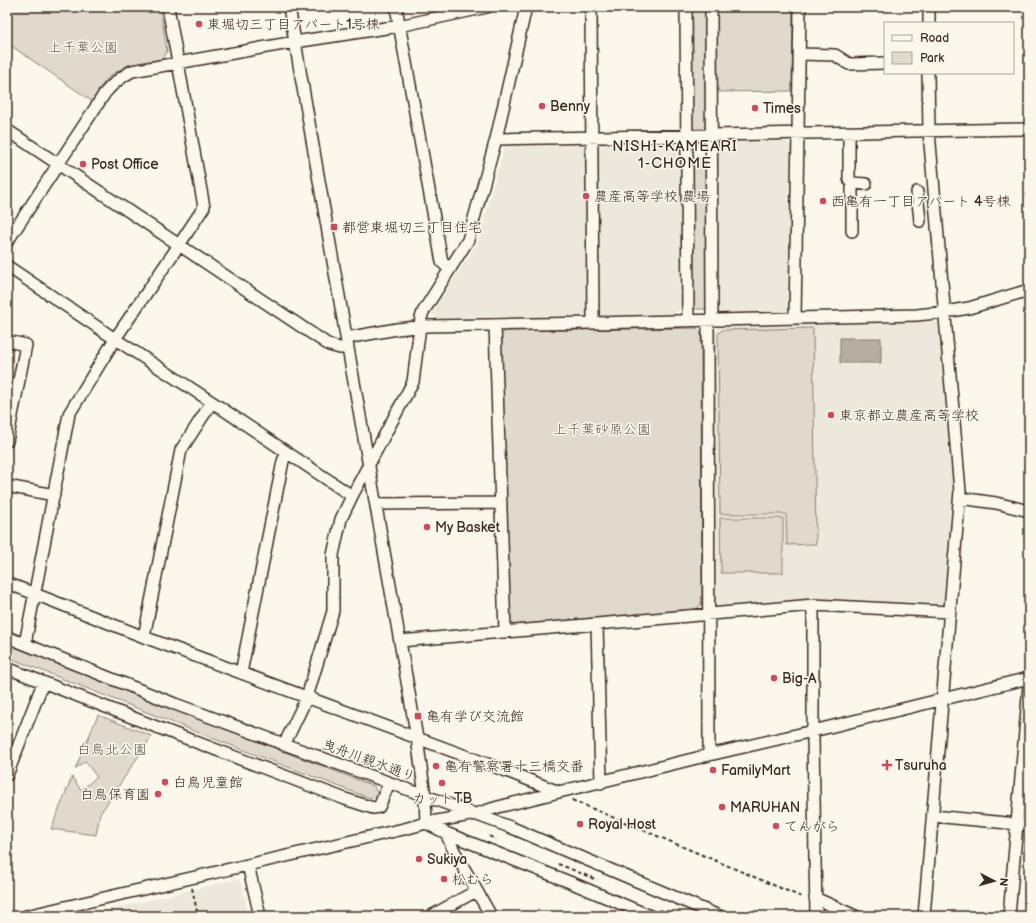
<svg xmlns="http://www.w3.org/2000/svg" width="1036" height="923" font-family="'Balsamiq Sans','Klee One',sans-serif">
<rect width="100%" height="100%" fill="#fbf7ec"/>
<filter id="ink" filterUnits="userSpaceOnUse"><feTurbulence type="fractalNoise" baseFrequency=".025" numOctaves="2"/><feDisplacementMap in="SourceGraphic" scale="8" xChannelSelector="R" yChannelSelector="G"/><feConvolveMatrix kernelMatrix="1 2 1 2 8 2 1 2 1" color-interpolation-filters="sRGB"/></filter>
<g filter="url(#ink)">
<!-- built -->
<path fill="#ede8dd" d="M 722,140 L 786,141 L 792,147 L 789,325 L 935,321 L 939,325 L 954,498 L 945,601 L 938,606 L 813,599 L 718,608 L 715,603 L 714,332 L 719,327 L 720,311 L 717,307 L 716,145 Z
M 673,142 L 681,148 L 682,306 L 674,315 L 437,318 L 432,313 L 435,307 L 477,244 L 504,148 L 510,144 Z
M 237,879 L 242,884 L 249,916 L 82,916 Z"/>
<!-- green -->
<path fill="#dfd9ce" stroke="#8d8276" d="M 7,7 L 160,7 L 167,52 L 163,59 L 128,65 L 111,75 L 102,85 L 92,101 L 7,43 Z
M 690,7 L 707,7 L 708,125 L 705,129 L 694,129 L 690,126 Z
M 716,7 L 793,7 L 792,91 L 716,92 Z
M 707,158 L 709,305 L 706,309 L 696,309 L 692,307 L 690,159 Z
M 696,328 L 701,332 L 702,602 L 697,609 L 514,625 L 510,620 L 499,337 L 505,331 Z
M 813,328 L 816,544 L 787,545 L 786,514 L 720,514 L 718,334 L 722,330 Z
M 720,518 L 783,518 L 783,573 L 721,573 Z
M 7,644 L 217,726 L 374,786 L 378,795 L 369,798 L 212,738 L 20,662 L 7,656 Z
M 98,715 L 152,736 L 100,814 L 96,835 L 51,829 L 72,777 L 81,790 L 97,777 L 85,761 L 75,769 Z"/>
<!-- water -->
<path fill="#b6aea2" stroke="#85796d" d="M 840,338 L 881,338 L 881,363 L 840,363 Z"/>
<g fill="none" stroke-linecap="round" stroke-linejoin="round">
<defs>
<path id="minor" d="M 289,7 L 348,348 L 417,738 L 425,796 L 426,823 L 446,833 L 453,849 L 491,916
M 396,7 L 442,262 L 449,269
M 591,7 L 593,323
M 686,7 L 688,320
M 711,7 L 712,320
M 929,23 L 929,7
M 800,54 L 835,55 L 849,64 L 885,63
M 7,130 L 329,345 L 340,348 L 348,348
M 849,133 L 849,179 L 852,183 L 852,231
M 496,139 L 1029,129
M 852,183 L 866,184
M 917,192 L 920,221
M 7,242 L 105,93 C 113,83 121,77 132,71 L 295,42 L 399,26 L 487,7
M 7,266 L 115,339 L 212,402 L 352,496 L 413,382 L 421,318 L 423,312 L 468,240 L 496,139 L 526,7
M 795,318 L 800,7
M 708,320 L 709,755
M 495,325 L 505,632
M 346,338 L 397,329 L 426,326 L 593,323 L 917,315 L 945,312 L 969,308 L 1029,290
M 7,341 L 26,345 L 7,441
M 7,486 L 54,495
M 960,498 L 996,503 L 1029,511
M 376,504 L 501,503
M 7,583 L 144,637 L 509,772 L 559,792
M 813,605 L 813,738 L 816,916
M 597,624 L 601,783
M 7,637 L 175,704 L 510,827 L 719,916
M 144,637 L 181,450 L 212,402
M 400,641 L 597,624 L 813,605 L 950,612
M 25,644 L 69,414 L 115,339 L 179,245 L 204,207 L 168,7
M 7,668 L 154,726 L 345,799 L 373,808 L 379,807 L 389,783
M 241,673 L 283,461 L 287,453
M 284,745 L 307,697 L 333,611 L 333,555 L 341,519 L 352,496
M 7,775 L 43,683
M 933,816 L 1029,825
M 446,833 L 572,883 L 650,916
M 248,865 L 260,916
M 815,898 L 855,916
M 26,916 L 408,828 L 426,823 L 476,814 L 498,807 L 709,755 L 813,731 L 1029,678
M 431,916 L 476,891
M 924,916 L 960,491 L 929,132 L 928,73
M 1009,916 L 1029,685"/>
</defs>
<!-- minor casing -->
<use href="#minor" stroke="#3b2a1e" stroke-width="14"/>
<!-- path -->
<path stroke="#3b2a1e" stroke-width="2" stroke-dasharray="4 3" stroke-linecap="butt" d="M 572,800 L 804,898
M 489,836 L 496,840
M 558,864 L 566,867 L 597,880
M 192,888 L 198,916
M 660,910 L 673,916"/>
<!-- minor -->
<use href="#minor" stroke="#fbf7ec" stroke-width="11"/>
</g>
</g>
<!-- markers -->
<g fill="#d1495b" stroke="#fbf7ec" stroke-width="1.5">
<circle cx="199" cy="24" r="4"/>
<circle cx="542" cy="106" r="4"/>
<circle cx="755" cy="108" r="4"/>
<circle cx="83" cy="164" r="4"/>
<circle cx="586" cy="196" r="4"/>
<circle cx="823" cy="201" r="4"/>
<rect x="330" y="223" width="8" height="8" rx="2"/>
<circle cx="831" cy="415" r="4"/>
<circle cx="427" cy="527" r="4"/>
<circle cx="774" cy="678" r="4"/>
<rect x="414" y="712" width="8" height="8" rx="2"/>
<path d="M885 759h4v4h4v4h-4v4h-4v-4h-4v-4h4z"/>
<circle cx="436" cy="766" r="4"/>
<circle cx="713" cy="770" r="4"/>
<circle cx="165" cy="782" r="4"/>
<circle cx="442" cy="783" r="4"/>
<circle cx="158" cy="794" r="4"/>
<circle cx="722" cy="807" r="4"/>
<circle cx="580" cy="824" r="4"/>
<circle cx="776" cy="826" r="4"/>
<circle cx="419" cy="859" r="4"/>
<circle cx="444" cy="879" r="4"/>
</g>
<g text-anchor="middle" stroke-width="3" stroke-linejoin="round" paint-order="stroke">
<!-- poi labels -->
<g font-size="14" fill="#3b2a1e" stroke="#fbf7ec" text-anchor="start">
<text x="207" y="29">東堀切三丁目アパート1号棟</text>
<text x="550" y="111">Benny</text>
<text x="763" y="113">Times</text>
<text x="91" y="169">Post Office</text>
<text x="594" y="201">農産高等学校 農場</text>
<text x="831" y="206">西亀有一丁目アパート 4号棟</text>
<text x="342" y="232">都営東堀切三丁目住宅</text>
<text x="839" y="420">東京都立農産高等学校</text>
<text x="435" y="532">My Basket</text>
<text x="782" y="683">Big-A</text>
<text x="426" y="721">亀有学び交流館</text>
<text x="895" y="770">Tsuruha</text>
<text x="444" y="771">亀有警察署十三橋交番</text>
<text x="721" y="775">FamilyMart</text>
<text x="173" y="787">白鳥児童館</text>
<text x="150" y="799" text-anchor="end">白鳥保育園</text>
<text x="442" y="803" text-anchor="middle">カットTB</text>
<text x="730" y="812">MARUHAN</text>
<text x="588" y="829">Royal Host</text>
<text x="784" y="831">てんがら</text>
<text x="427" y="864">Sukiya</text>
<text x="452" y="884">松むら</text>
</g>
<!-- park labels -->
<g font-size="14" fill="#64564a" stroke="#fbf7ec">
<text x="83" y="52">上千葉公園</text>
<text x="602" y="434">上千葉砂原公園</text>
<text x="112" y="754">白鳥北公園</text>
</g>
<!-- street labels -->
<g font-size="14" fill="#3b2a1e" stroke="#fbf7ec">
<text transform="translate(369 760) rotate(20)" y="5">曳舟川親水通り</text>
</g>
<!-- neighbourhood labels -->
<g font-size="15" letter-spacing="1" fill="#3b2a1e" stroke="#fbf7ec">
<text x="675" y="151">NISHI-KAMEARI<tspan x="675" dy="17">1-CHOME</tspan></text>
</g>
</g>
<!-- margin -->
<rect width="1036" height="923" fill="none" stroke="#fbf7ec" stroke-width="24"/>
<rect x="12" y="12" width="1012" height="899" fill="none" stroke="#3b2a1e" stroke-width="1.5" filter="url(#ink)"/>
<!-- legend -->
<rect x="884" y="22" width="130" height="52" fill="#fbf7ec" stroke="#aea59a"/>
<rect x="892" y="35" width="20" height="6" fill="#fbf7ec" stroke="#aea59a"/>
<text x="920" y="42" font-size="12" fill="#3b2a1e">Road</text>
<rect x="892" y="52" width="20" height="12" fill="#dfd9ce" stroke="#aea59a"/>
<text x="920" y="62" font-size="12" fill="#3b2a1e">Park</text>
<!-- north arrow -->
<g transform="translate(994 881) rotate(96)" stroke="#fbf7ec" stroke-width="3" paint-order="stroke">
<path d="M0-3L7 15L0 10L-7 15Z" fill="#3b2a1e"/>
<text y="-6" font-size="11" font-weight="bold" text-anchor="middle" fill="#3b2a1e">N</text>
</g>
</svg>
